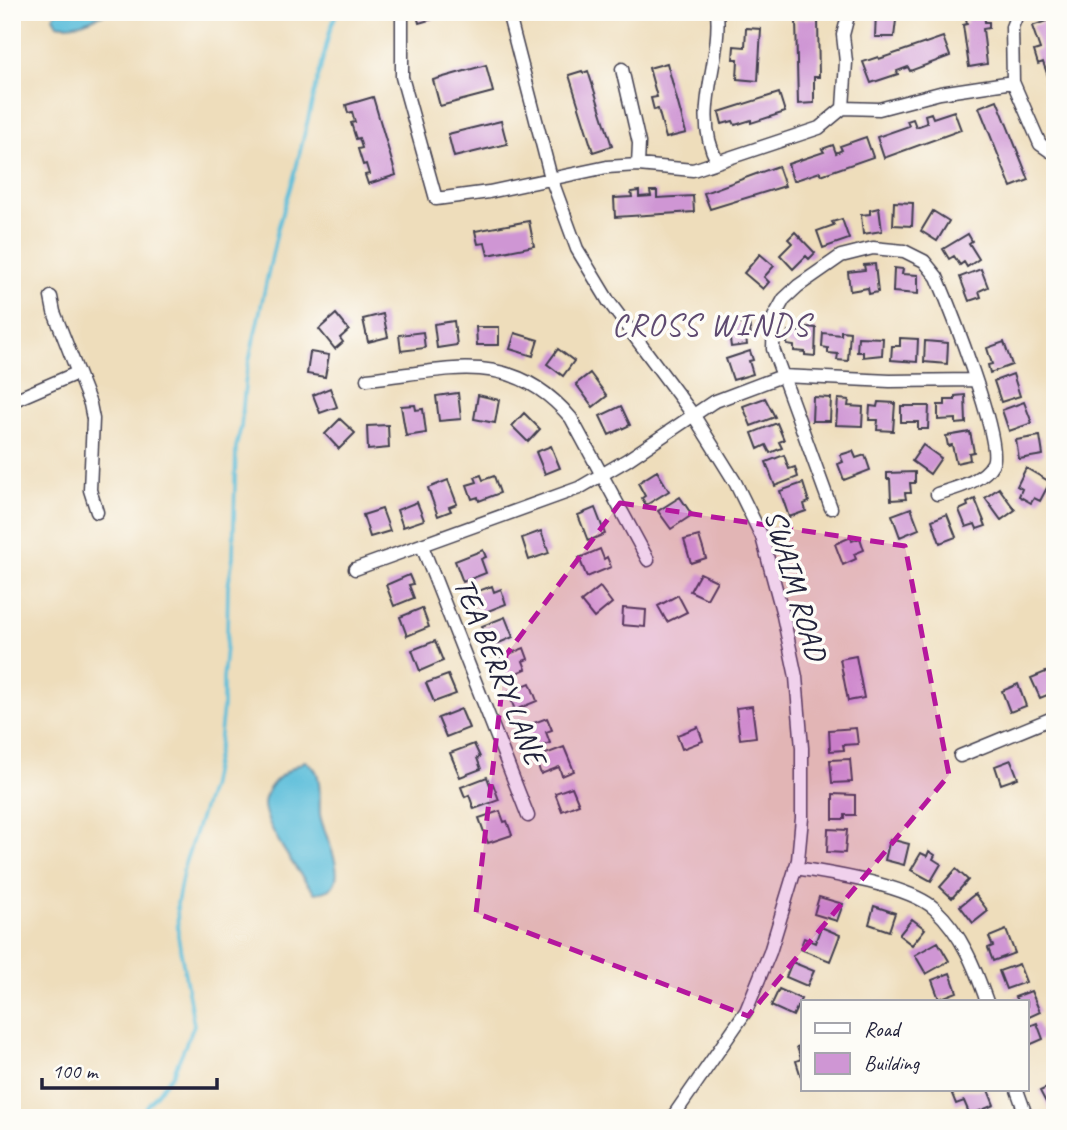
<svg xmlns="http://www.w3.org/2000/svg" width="1067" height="1130" font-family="Caveat,sans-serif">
<rect width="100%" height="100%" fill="#fdfcf7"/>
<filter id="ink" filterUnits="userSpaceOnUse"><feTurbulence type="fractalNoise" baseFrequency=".0143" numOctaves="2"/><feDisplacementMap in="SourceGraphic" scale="14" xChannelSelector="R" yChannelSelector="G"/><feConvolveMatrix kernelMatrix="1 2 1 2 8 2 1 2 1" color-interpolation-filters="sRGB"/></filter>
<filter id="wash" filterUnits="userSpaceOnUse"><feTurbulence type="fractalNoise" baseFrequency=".00686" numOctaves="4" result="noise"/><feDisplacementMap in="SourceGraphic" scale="28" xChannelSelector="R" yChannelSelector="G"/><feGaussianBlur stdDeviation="1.57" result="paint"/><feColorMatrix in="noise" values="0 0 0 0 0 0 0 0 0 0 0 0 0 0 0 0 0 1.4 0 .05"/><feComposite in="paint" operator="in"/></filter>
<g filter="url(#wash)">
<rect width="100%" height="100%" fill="#edb"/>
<!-- water -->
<path fill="#5cbeda" stroke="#3f708a" stroke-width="2" d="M 56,12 L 108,12 C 92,19 75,28 57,24 L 53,17 Z
M 305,761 C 311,765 317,769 318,777 C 321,789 319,803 320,815 C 323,833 344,868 334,884 C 330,891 322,892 315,893 C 301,877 263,824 264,803 C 266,783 289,769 305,761 Z"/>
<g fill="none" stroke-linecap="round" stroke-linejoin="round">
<!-- stream -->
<path stroke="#5cbeda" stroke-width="3.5" d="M 137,1118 L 173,1074 L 194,1025 L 178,936 L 177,904 L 184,866 L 210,788 L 219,744 L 223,706 L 223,679 L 227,636 L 228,586 L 233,557 L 236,447 L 241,427 L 246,375 L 278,228 L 295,172 L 330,30 L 337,12"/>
</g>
<g id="blocks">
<!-- building -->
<path fill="#cf96d4" d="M 416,12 L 453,12 L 453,13 L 419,23 Z
M 876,12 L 897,12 L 894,37 L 875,37 Z
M 965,12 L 984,12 L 985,22 L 989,22 L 989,28 L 983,29 L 987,64 L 969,67 L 963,25 L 967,24 Z
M 796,19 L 818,19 L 819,77 L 814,77 L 814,103 L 798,104 Z
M 1049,20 L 1055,36 L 1055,86 L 1052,88 L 1043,62 L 1038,64 L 1034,51 L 1040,49 L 1032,26 Z
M 746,28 L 761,29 L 758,81 L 737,79 L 738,59 L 733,59 L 734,46 L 745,47 Z
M 943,37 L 950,56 L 910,71 L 908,67 L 897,71 L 898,74 L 871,83 L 863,62 L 878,57 L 879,59 Z
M 667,63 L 686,133 L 666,138 L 658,109 L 654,110 L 651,98 L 657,97 L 649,68 Z
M 486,65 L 493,92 L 440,106 L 433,80 Z
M 582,71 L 583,73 L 588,71 L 612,146 L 593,152 L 569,75 Z
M 779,93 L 785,112 L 751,123 L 751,120 L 735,125 L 733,121 L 722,124 L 719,112 Z
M 373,97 L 396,175 L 368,184 L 365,175 L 369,174 L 366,164 L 363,165 L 358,149 L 362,148 L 359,138 L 356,139 L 351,123 L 355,122 L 352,112 L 348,113 L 346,105 Z
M 997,100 L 1029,180 L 1011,187 L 979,107 Z
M 954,111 L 961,130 L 884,158 L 877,137 L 909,126 L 907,121 L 913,119 L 916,127 L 927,123 L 925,115 L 931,113 L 933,118 Z
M 501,121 L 507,144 L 454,157 L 448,134 Z
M 866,137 L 873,157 L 821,175 L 820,172 L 793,181 L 788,164 L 824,152 L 822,149 L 833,145 L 836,153 L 842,150 L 840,146 Z
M 778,166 L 785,186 L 710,209 L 704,193 Z
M 639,191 L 639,197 L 651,196 L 650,191 L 657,191 L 657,198 L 693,196 L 694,212 L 615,217 L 614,198 L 632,197 L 631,192 Z
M 894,202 L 913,203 L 912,226 L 893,225 Z
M 879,208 L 882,231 L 863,234 L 861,215 L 870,214 L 870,210 Z
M 933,211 L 949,221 L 937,241 L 921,231 Z
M 842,219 L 849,239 L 823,248 L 817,231 L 834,225 L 832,222 Z
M 529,221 L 534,246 L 488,255 L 485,243 L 478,244 L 475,231 Z
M 795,232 L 815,253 L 809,259 L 806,256 L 793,269 L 780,255 L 792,243 L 788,239 Z
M 968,234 L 972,241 L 969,243 L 979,259 L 967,267 L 964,262 L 960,265 L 954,256 L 949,259 L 943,249 Z
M 760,254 L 774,266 L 764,277 L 769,282 L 763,289 L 744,273 Z
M 875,264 L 878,292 L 869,294 L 868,288 L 850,291 L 848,272 L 865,270 L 864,265 Z
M 894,268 L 903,269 L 902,274 L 918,275 L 918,294 L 893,292 Z
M 981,269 L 988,287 L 979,291 L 981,297 L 969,301 L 960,277 Z
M 336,314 L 349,330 L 340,338 L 343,342 L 335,349 L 319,329 Z
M 383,314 L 388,337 L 368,342 L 363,319 Z
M 454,321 L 457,345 L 437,348 L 434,324 Z
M 749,323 L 751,336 L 746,337 L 747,345 L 731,347 L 728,325 Z
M 476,327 L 499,327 L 499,345 L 477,345 Z
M 806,327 L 816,328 L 815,356 L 805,355 L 805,352 L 794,351 L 794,346 L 787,345 L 788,331 L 806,332 Z
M 841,331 L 850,332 L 848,361 L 837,360 L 838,354 L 828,353 L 828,348 L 822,347 L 823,333 L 841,335 Z
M 423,332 L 425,348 L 401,351 L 399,335 Z
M 515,333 L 538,340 L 533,356 L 510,349 Z
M 858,337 L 883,338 L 882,355 L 863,357 L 863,352 L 857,352 Z
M 900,338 L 918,339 L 917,362 L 891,360 L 892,346 L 900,346 Z
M 925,341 L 948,343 L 947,364 L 924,362 Z
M 1004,342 L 1012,365 L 990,373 L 988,365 L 992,364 L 987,348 Z
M 558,349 L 574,361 L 563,376 L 547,364 Z
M 750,351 L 753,360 L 749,361 L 753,374 L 733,380 L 726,359 Z
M 310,352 L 329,355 L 325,377 L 307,374 Z
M 590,373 L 607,396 L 593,407 L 576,384 Z
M 1013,374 L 1020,396 L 1001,402 L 994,381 Z
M 330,388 L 337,407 L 320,413 L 313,395 Z
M 458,393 L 461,419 L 439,421 L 436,396 Z
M 478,395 L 499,400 L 495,423 L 474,419 Z
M 965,395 L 966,423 L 956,424 L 956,419 L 938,420 L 938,405 L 945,405 L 945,400 L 955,400 L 955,396 Z
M 813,397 L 831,398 L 830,421 L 812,421 Z
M 765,398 L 775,417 L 751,426 L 743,406 Z
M 838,399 L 849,400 L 848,406 L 863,407 L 862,426 L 836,425 Z
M 878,402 L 895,403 L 893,431 L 877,430 L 878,420 L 869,420 L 870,406 L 877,407 Z
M 1024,402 L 1032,423 L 1009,431 L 1002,410 Z
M 415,405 L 416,410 L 423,409 L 426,433 L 406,436 L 401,406 Z
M 621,406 L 630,425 L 609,435 L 600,416 Z
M 901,406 L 929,406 L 928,429 L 918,429 L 918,422 L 901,422 Z
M 524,413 L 540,429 L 528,442 L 512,426 Z
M 340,419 L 355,433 L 339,449 L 325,434 Z
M 777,423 L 784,440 L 779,442 L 782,448 L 770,453 L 766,445 L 758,449 L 752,433 Z
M 388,425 L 389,448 L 368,450 L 367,426 Z
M 970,432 L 974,452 L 969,453 L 970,460 L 956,463 L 952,445 L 948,446 L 946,436 Z
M 1040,436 L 1043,455 L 1019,459 L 1016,440 Z
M 923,445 L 941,458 L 930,474 L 912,461 Z
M 551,446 L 560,468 L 545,474 L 536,452 Z
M 853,451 L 856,458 L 865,455 L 870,470 L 844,480 L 838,464 L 843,462 L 840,455 Z
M 784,455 L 789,469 L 795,467 L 798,477 L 775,486 L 766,462 Z
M 1026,468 L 1050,482 L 1040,501 L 1034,498 L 1031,503 L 1019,496 L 1022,489 L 1017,486 Z
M 657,471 L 669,491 L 646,505 L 642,498 L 645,496 L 638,483 Z
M 915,472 L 915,483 L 910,483 L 911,493 L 905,493 L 906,499 L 891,500 L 890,479 L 887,479 L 887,473 Z
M 481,475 L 483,480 L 494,476 L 500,493 L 479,501 L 478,497 L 472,499 L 467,485 L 477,482 L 475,477 Z
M 448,480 L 457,504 L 449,507 L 451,511 L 438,516 L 428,488 Z
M 803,483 L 809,502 L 804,504 L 806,511 L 789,517 L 780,491 Z
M 999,488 L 1015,510 L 1001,520 L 985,498 Z
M 680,497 L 692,515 L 671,529 L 658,511 Z
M 975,499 L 986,526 L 977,529 L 975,524 L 966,527 L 959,510 L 968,506 L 967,503 Z
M 417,502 L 424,520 L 403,527 L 397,510 Z
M 595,508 L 605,534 L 588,541 L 578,515 Z
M 911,508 L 919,529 L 900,537 L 892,515 Z
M 382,509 L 390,531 L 370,537 L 363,515 Z
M 947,514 L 956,537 L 940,543 L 932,520 Z
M 541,531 L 549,553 L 529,560 L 522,538 Z
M 699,536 L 706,558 L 691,563 L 684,540 Z
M 851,537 L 852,541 L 860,538 L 864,550 L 854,554 L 856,559 L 843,565 L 835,544 Z
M 600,549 L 604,559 L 607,557 L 611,567 L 587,577 L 579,558 Z
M 483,550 L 486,557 L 481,559 L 486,573 L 463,582 L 455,561 Z
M 700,573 L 717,581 L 707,599 L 690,591 Z
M 409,575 L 413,584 L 409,585 L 414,598 L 394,606 L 386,585 Z
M 492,586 L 494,592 L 501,589 L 506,604 L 478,615 L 470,594 Z
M 600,587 L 612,603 L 594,618 L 581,602 Z
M 678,595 L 687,612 L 667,622 L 658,606 Z
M 422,608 L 429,627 L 407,636 L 400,617 Z
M 623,608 L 646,610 L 645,627 L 622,625 Z
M 505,617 L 513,637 L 490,647 L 482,626 Z
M 435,641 L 443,661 L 420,671 L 412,650 Z
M 524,648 L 528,659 L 523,661 L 526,669 L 505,678 L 501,667 L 497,668 L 494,660 Z
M 856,656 L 864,698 L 848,701 L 840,659 Z
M 1048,671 L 1055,692 L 1040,698 L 1031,678 Z
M 448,675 L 456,694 L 434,702 L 426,683 Z
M 530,683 L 537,701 L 515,710 L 508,692 Z
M 1018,684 L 1026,706 L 1010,712 L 1002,691 Z
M 752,706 L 756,737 L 740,739 L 736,708 Z
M 461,709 L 469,728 L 446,737 L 438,718 Z
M 547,718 L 552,730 L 546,732 L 550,743 L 531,750 L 523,727 Z
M 698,727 L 703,741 L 682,749 L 677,735 Z
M 856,728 L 858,744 L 843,745 L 844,750 L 830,751 L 829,730 Z
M 474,744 L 480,757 L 477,758 L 481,769 L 460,777 L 450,753 Z
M 564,747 L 574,771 L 562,776 L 559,767 L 541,774 L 535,758 Z
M 850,759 L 852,782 L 832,783 L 830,760 Z
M 1011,760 L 1018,778 L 1001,784 L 995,766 Z
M 487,777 L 490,785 L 493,784 L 499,800 L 474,809 L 469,795 L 465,797 L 461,787 Z
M 572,787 L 579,804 L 562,811 L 555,793 Z
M 833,794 L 855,795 L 855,815 L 845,815 L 845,819 L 833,819 Z
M 500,811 L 504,822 L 507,821 L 512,835 L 488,843 L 479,818 Z
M 828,829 L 847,830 L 845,853 L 827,852 Z
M 890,839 L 909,844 L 904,865 L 885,860 Z
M 929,851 L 935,855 L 933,859 L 941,864 L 931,881 L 911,870 L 921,853 L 927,856 Z
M 956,869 L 968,880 L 952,898 L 940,887 Z
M 975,894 L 988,911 L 973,923 L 960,906 Z
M 819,897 L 843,904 L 837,921 L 814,914 Z
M 874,906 L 895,913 L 889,931 L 869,924 Z
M 912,919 L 925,929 L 912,945 L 899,935 Z
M 821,927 L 840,935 L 830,961 L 800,949 L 804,938 L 815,943 Z
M 1006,930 L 1015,953 L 993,961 L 988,948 L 993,946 L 989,937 Z
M 938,942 L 949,961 L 926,974 L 915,955 Z
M 792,962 L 814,971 L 807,986 L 786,977 Z
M 1019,964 L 1026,982 L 1006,989 L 999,971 Z
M 950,973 L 957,992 L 939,999 L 932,980 Z
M 779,989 L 801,999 L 793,1016 L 771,1006 Z
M 1031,991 L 1040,1012 L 1027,1018 L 1027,1002 L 1018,1002 L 1015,997 Z
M 1037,1023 L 1043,1039 L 1027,1046 L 1027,1027 Z
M 803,1045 L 803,1080 L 802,1080 L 796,1061 L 801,1059 L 797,1047 Z
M 1055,1084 L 1055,1110 L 1051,1112 L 1040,1091 Z
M 964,1090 L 988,1090 L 994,1105 L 970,1115 L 964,1101 L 956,1104 L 952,1094 Z"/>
</g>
</g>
<g filter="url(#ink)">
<use href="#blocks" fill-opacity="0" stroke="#413e4e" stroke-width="2"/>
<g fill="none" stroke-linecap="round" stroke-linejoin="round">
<defs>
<path id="minor" d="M 402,12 L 402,77 L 436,199 L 489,192 L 607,167 L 638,165 L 693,170 L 819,128 L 843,108 L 846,62 L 843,35 L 849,12
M 508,12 L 551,178 L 577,249 L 609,302 L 694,416 L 735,482 L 762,537 L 782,611 L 796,677 L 802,748 L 802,818 L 798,860 L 770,952 L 746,1011 L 672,1118
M 717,12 C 722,63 691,112 717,161
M 1018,12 L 1012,27 L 1013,82 L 1040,144 L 1050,151 L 1055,151
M 622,69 L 639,143 L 638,165
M 843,108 L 879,109 L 940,93 L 1013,82
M 51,297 L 54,312 L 90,404 L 93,419 L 90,490 L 97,512
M 367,379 C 448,371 511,347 571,418 L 648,560
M 12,401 L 77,373
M 831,508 L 773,349 L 774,317 L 784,299 L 798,286 L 841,256 L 873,248 L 904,251 L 924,261 L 937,277 C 949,305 1003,441 993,463 C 983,482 955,488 937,494
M 422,546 L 528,816
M 355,569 L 579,488 L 627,460 L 713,402 L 782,376 L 890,381 L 975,380
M 960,756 L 1055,717
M 795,868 C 830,873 910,886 935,909 C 962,934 975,968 987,1002
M 1017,1090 L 1027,1118"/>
</defs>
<!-- minor casing -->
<use href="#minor" stroke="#413e4e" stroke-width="15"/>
<!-- minor -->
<use href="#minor" stroke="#fff" stroke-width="12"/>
</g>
</g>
<!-- marked area -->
<path fill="#b5179e" fill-opacity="0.2" stroke="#b5179e" stroke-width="5" stroke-dasharray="14 9" stroke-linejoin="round" d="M 620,503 L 905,546 L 949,775 L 748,1016 L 476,913 L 506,655 Z"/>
<g text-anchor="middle" stroke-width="7" stroke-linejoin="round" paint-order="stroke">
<!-- street labels -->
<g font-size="30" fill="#22223b" stroke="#fdfcf7">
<text transform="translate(796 585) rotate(74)" y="10">SWAIM ROAD</text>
<text transform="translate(500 671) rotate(68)" y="10">TEA BERRY LANE</text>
</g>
<!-- neighbourhood labels -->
<g font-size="32" letter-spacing="2" fill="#5f4b71" stroke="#fdfcf7">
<text x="711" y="335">CROSS WINDS</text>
</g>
</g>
<!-- margin -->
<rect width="1067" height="1130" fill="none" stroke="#fdfcf7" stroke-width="42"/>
<!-- legend -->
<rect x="801" y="1000" width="228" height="91" fill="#fdfcf7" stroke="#a5a5ac" stroke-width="2"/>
<rect x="815" y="1023" width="35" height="10" fill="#ffffff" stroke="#a5a5ac" stroke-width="2"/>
<text x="864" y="1036" font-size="21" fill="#22223b">Road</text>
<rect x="815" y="1053" width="35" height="21" fill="#cf96d4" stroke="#a5a5ac" stroke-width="2"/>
<text x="864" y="1070" font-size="21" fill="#22223b">Building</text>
<!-- scale -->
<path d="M42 1078v10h175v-10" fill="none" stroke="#22223b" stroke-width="3.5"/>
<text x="52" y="1078" font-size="21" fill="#22223b" stroke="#fdfcf7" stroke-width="5" paint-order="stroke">100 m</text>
</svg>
